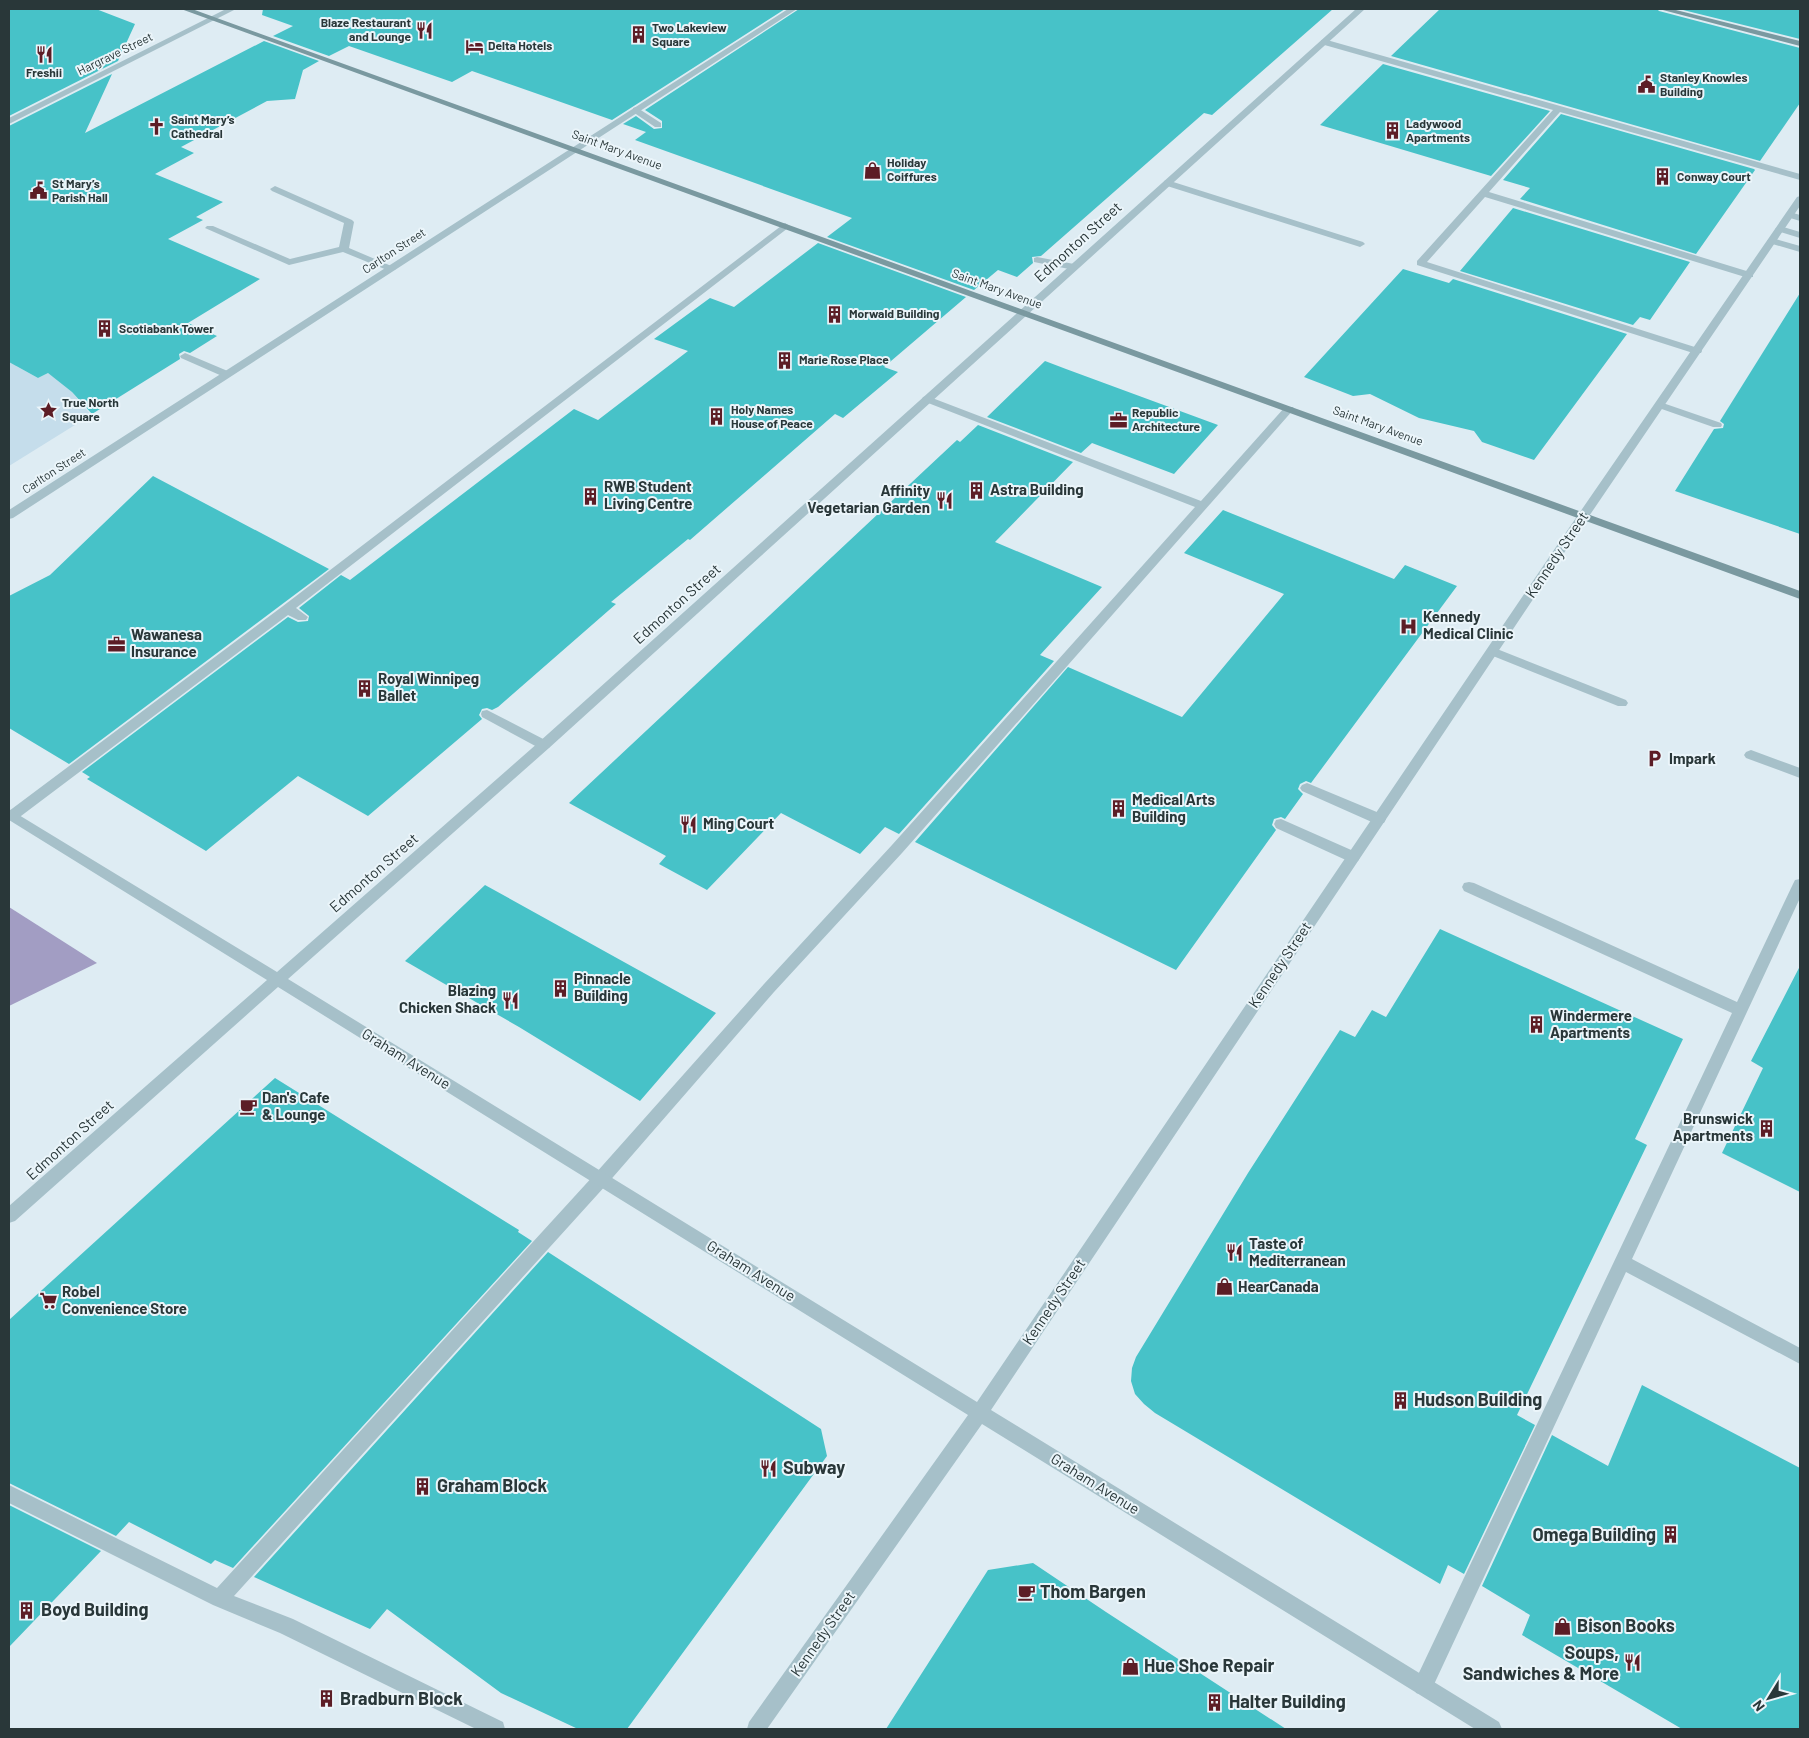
<svg xmlns="http://www.w3.org/2000/svg" width="1809" height="1738" font-family="Barlow,sans-serif">
<rect width="100%" height="100%" fill="#deecf3"/>
<!-- green -->
<path fill="#a29dc3" d="M 9,907 L 97,963 L 9,1006 Z"/>
<!-- plaza -->
<path fill="#c5ddeb" d="M 9,353 L 24,360 L 16,366 L 38,378 L 48,373 L 55,378 L 72,392 L 91,415 L 9,466 Z"/>
<!-- building -->
<path fill="#47c2c8" d="M 9,9 L 96,9 L 135,24 L 118,61 L 9,116 Z
M 263,9 L 785,9 L 612,120 L 472,71 L 452,82 L 349,46 L 329,56 L 273,36 L 293,26 L 262,15 Z
M 799,9 L 1333,9 L 1212,115 L 1204,113 L 1041,256 L 1032,257 L 1033,263 L 1017,277 L 998,270 L 974,290 L 827,237 L 852,218 L 635,140 L 646,132 L 623,124 L 636,116 L 654,129 L 662,128 L 662,121 L 645,110 Z
M 1440,9 L 1657,9 L 1659,11 L 1800,48 L 1800,103 L 1760,161 L 1391,56 Z
M 1679,9 L 1800,9 L 1800,39 Z
M 264,41 L 319,61 L 303,70 L 295,99 L 267,101 L 181,147 L 194,153 L 155,174 L 223,202 L 196,217 L 203,220 L 168,239 L 260,279 L 188,323 L 217,336 L 190,353 L 184,351 L 179,354 L 180,359 L 92,414 L 72,392 L 48,373 L 38,378 L 9,362 L 9,126 L 112,74 L 85,133 Z
M 1383,64 L 1550,111 L 1491,176 L 1320,125 Z
M 1561,114 L 1754,169 L 1755,170 L 1696,254 L 1520,199 L 1530,188 L 1503,180 Z
M 1513,208 L 1690,262 L 1650,320 L 1640,317 L 1633,325 L 1460,271 Z
M 818,243 L 966,297 L 884,367 L 898,372 L 843,418 L 835,414 L 690,540 L 688,539 L 611,602 L 616,604 L 498,707 L 492,710 L 487,708 L 482,709 L 479,715 L 482,719 L 368,816 L 298,776 L 206,851 L 87,779 L 90,777 L 82,772 L 288,617 L 298,622 L 308,621 L 309,616 L 299,608 L 341,575 L 350,580 L 574,409 L 598,420 L 688,351 L 654,339 L 710,298 L 734,307 Z
M 1403,269 L 1449,283 L 1453,279 L 1627,334 L 1534,460 L 1482,442 L 1474,431 L 1419,418 L 1370,394 L 1353,396 L 1304,377 Z
M 1800,293 L 1800,534 L 1675,491 L 1714,429 L 1723,428 L 1724,424 L 1720,421 Z
M 1045,361 L 1066,369 L 1218,425 L 1174,474 L 1092,443 L 1081,453 L 987,417 Z
M 978,425 L 1073,462 L 995,542 L 1102,587 L 1040,655 L 1054,661 L 899,834 L 885,827 L 860,854 L 781,813 L 707,890 L 659,864 L 666,856 L 569,803 L 957,440 L 960,442 Z
M 153,476 L 329,569 L 69,764 L 9,728 L 9,596 L 50,575 Z
M 1223,510 L 1394,579 L 1405,565 L 1457,586 L 1311,783 L 1306,781 L 1300,784 L 1298,789 L 1303,794 L 1285,819 L 1281,817 L 1274,819 L 1272,825 L 1276,830 L 1176,970 L 915,842 L 1068,667 L 1182,717 L 1284,594 L 1184,553 Z
M 485,885 L 716,1013 L 640,1101 L 519,1027 L 405,961 Z
M 1440,929 L 1683,1039 L 1635,1139 L 1647,1145 L 1517,1415 L 1535,1425 L 1464,1574 L 1448,1565 L 1440,1584 L 1155,1413 L 1144,1404 L 1135,1394 L 1131,1381 L 1132,1368 L 1136,1357 L 1248,1173 L 1340,1030 L 1355,1037 L 1372,1010 L 1386,1017 Z
M 1800,966 L 1800,1192 L 1722,1153 L 1763,1068 L 1751,1061 Z
M 275,1078 L 519,1230 L 518,1232 L 532,1241 L 233,1568 L 215,1560 L 211,1564 L 129,1522 L 116,1536 L 9,1483 L 9,1320 Z
M 548,1252 L 821,1429 L 827,1456 L 627,1729 L 578,1729 L 501,1693 L 387,1609 L 370,1629 L 254,1577 Z
M 1642,1385 L 1800,1468 L 1800,1729 L 1682,1729 L 1522,1635 L 1530,1615 L 1482,1586 L 1552,1435 L 1608,1466 Z
M 9,1505 L 101,1551 L 9,1647 Z
M 1033,1563 L 1106,1612 L 1286,1729 L 886,1729 L 988,1570 Z"/>
<g fill="none" stroke-linecap="round" stroke-linejoin="round">
<!-- service -->
<path fill="#a6c0c9" fill-rule="evenodd" d="M 1321,40 L 1327,40 L 1800,174 L 1800,180 L 1560,112 L 1489,192 L 1753,273 L 1753,277 L 1745,277 L 1485,197 L 1427,262 L 1701,349 L 1702,351 L 1701,353 L 1693,353 L 1417,265 L 1417,261 L 1553,110 L 1321,44 Z
M 636,107 L 661,123 L 661,127 L 655,127 L 633,112 L 633,108 Z
M 1167,180 L 1363,242 L 1365,244 L 1360,247 L 1357,246 L 1164,185 L 1164,181 Z
M 275,186 L 352,220 L 354,222 L 349,248 L 396,268 L 395,270 L 387,270 L 343,252 L 289,265 L 205,228 L 207,226 L 213,226 L 290,259 L 339,247 L 344,223 L 272,191 L 270,189 Z
M 1790,212 L 1800,215 L 1800,221 L 1787,217 L 1787,213 Z
M 785,223 L 790,226 L 788,228 L 296,608 L 308,617 L 306,620 L 298,620 L 288,615 L 17,819 L 9,820 L 9,811 L 283,606 Z
M 1780,226 L 1800,232 L 1800,238 L 1777,231 L 1775,229 Z
M 1772,238 L 1800,246 L 1800,252 L 1769,243 L 1767,241 Z
M 1037,257 L 1074,264 L 1079,267 L 1074,270 L 1034,262 L 1034,258 Z
M 185,353 L 230,372 L 231,374 L 226,377 L 222,376 L 181,358 L 180,356 Z
M 927,396 L 1201,501 L 1285,407 L 1293,407 L 1294,409 L 902,853 L 774,992 L 607,1184 L 234,1596 L 293,1619 L 503,1722 L 505,1729 L 476,1729 L 280,1633 L 213,1605 L 9,1503 L 9,1485 L 217,1588 L 595,1174 L 764,984 L 892,845 L 1195,507 L 923,401 L 922,399 L 923,397 Z
M 1660,402 L 1721,423 L 1722,425 L 1721,427 L 1713,427 L 1656,407 L 1655,405 Z
M 1492,647 L 1626,700 L 1628,703 L 1626,706 L 1618,706 L 1488,654 L 1486,651 Z
M 487,710 L 549,742 L 550,745 L 549,748 L 539,748 L 482,717 L 481,714 L 482,711 Z
M 1751,750 L 1800,768 L 1800,778 L 1746,758 L 1744,755 L 1746,752 Z
M 1307,783 L 1384,815 L 1386,819 L 1384,823 L 1374,823 L 1302,791 L 1300,788 L 1302,785 Z
M 1281,819 L 1358,853 L 1360,857 L 1358,861 L 1353,862 L 1348,861 L 1276,828 L 1274,824 L 1276,820 Z
M 1800,879 L 1800,898 L 1632,1259 L 1800,1348 L 1800,1364 L 1626,1272 L 1430,1693 L 1423,1695 L 1416,1693 L 1414,1686 L 1416,1679 L 1732,1013 L 1464,891 L 1462,887 L 1464,883 L 1469,882 L 1474,883 L 1737,1002 L 1793,884 L 1795,880 Z"/>
<!-- tertiary -->
<path fill="#a6c0c9" fill-rule="evenodd" d="M 226,9 L 236,9 L 9,124 L 9,118 Z
M 788,9 L 797,9 L 13,518 L 9,519 L 9,510 Z
M 1356,9 L 1365,9 L 549,748 L 288,979 L 977,1402 L 1558,544 L 1797,197 L 1800,196 L 1800,206 L 1566,550 L 991,1410 L 1499,1722 L 1502,1729 L 1475,1729 L 982,1424 L 767,1729 L 747,1729 L 749,1722 L 968,1415 L 278,987 L 15,1221 L 9,1223 L 9,1206 L 267,980 L 9,820 L 9,809 L 277,972 L 539,742 Z"/>
<!-- secondary -->
<path fill="#7a99a0" fill-rule="evenodd" d="M 181,9 L 192,9 L 1800,591 L 1800,599 Z
M 1659,9 L 1672,9 L 1800,41 L 1800,46 Z"/>
</g>
<!-- icons -->
<defs>
<symbol id="restaurant-bare" viewBox="-9 -9 18 18"><path d="M-5-6h1v4h1v-4h1v4h1v-4h1v5L-1.5 .5V6h-2V.5L-5-1ZM5-6V6H3V1.5H1.5Q1.5-4 5-6Z" fill="#5c1d26" stroke="#ebf5fa" stroke-width="2.5" paint-order="stroke"/></symbol>
<symbol id="building-bare" viewBox="-9 -9 18 18"><path d="M-4-6H4V6H1V3H-1V6H-4ZM-2.5-4.3h1.7v1.8h-1.7ZM.8-4.3h1.7v1.8H.8ZM-2.5-1h1.7V.8h-1.7ZM.8-1h1.7V.8H.8Z" fill="#5c1d26" stroke="#ebf5fa" stroke-width="2.5" paint-order="stroke"/></symbol>
<symbol id="hotel-bare" viewBox="-9 -9 18 18"><path d="M-6-4.5h1.5V1H6V5H4.5V3h-9V5H-6ZM-4 0a1.8 1.8 0 1 1 3.6 0ZM.5 0V-2.5h3Q6-2.5 6 0Z" fill="#5c1d26" stroke="#ebf5fa" stroke-width="2.5" paint-order="stroke"/></symbol>
<symbol id="civic-bare" viewBox="-9 -9 18 18"><path d="M-.6-6.5H3V-4.5H.6V-3L4-1V1h2V6H-6V1h2V-1L-.6-3ZM-1.2 2.5V6h2.4V2.5Z" fill="#5c1d26" stroke="#ebf5fa" stroke-width="2.5" paint-order="stroke"/></symbol>
<symbol id="church-bare" viewBox="-9 -9 18 18"><path d="M-1.2-6h2.4v3.5h3.3v2.4h-3.3V6h-2.4V-.1h-3.3v-2.4h3.3Z" fill="#5c1d26" stroke="#ebf5fa" stroke-width="2.5" paint-order="stroke"/></symbol>
<symbol id="shop-bare" viewBox="-9 -9 18 18"><path d="M-5-2.5h2.3a2.7 3.5 0 0 1 5.4 0H5L5.5 6h-11ZM-1.5-2.5h3a1.5 2.3 0 0 0-3 0Z" fill="#5c1d26" stroke="#ebf5fa" stroke-width="2.5" paint-order="stroke"/></symbol>
<symbol id="sight-bare" viewBox="-9 -9 18 18"><path d="M0-6L1.8-2.2L6-1.7L2.9 1.2L3.7 5.4L0 3.3L-3.7 5.4L-2.9 1.2L-6-1.7L-1.8-2.2Z" fill="#5c1d26" stroke="#ebf5fa" stroke-width="2.5" paint-order="stroke"/></symbol>
<symbol id="office-bare" viewBox="-9 -9 18 18"><path d="M-6-3h4V-5.5h4V-3h4V5H-6ZM-1-4.5V-3h2v-1.5ZM-6 0V1H6V0Z" fill="#5c1d26" stroke="#ebf5fa" stroke-width="2.5" paint-order="stroke"/></symbol>
<symbol id="hospital-bare" viewBox="-9 -9 18 18"><path d="M-5-5h3v3.5h4V-5h3V5h-3V1.5h-4V5h-3Z" fill="#5c1d26" stroke="#ebf5fa" stroke-width="2.5" paint-order="stroke"/></symbol>
<symbol id="parking-bare" viewBox="-9 -9 18 18"><path d="M-3.5-5.5H1a3.5 3.5 0 0 1 0 7H-1V5.5H-3.5ZM-1-3.4V-.6H.8a1.4 1.4 0 0 0 0-2.8Z" fill="#5c1d26" stroke="#ebf5fa" stroke-width="2.5" paint-order="stroke"/></symbol>
<symbol id="cafe-bare" viewBox="-9 -9 18 18"><path d="M-5.5-4.5H6V0H3Q3 3.5 0 3.5H-2.5Q-5.5 3.5-5.5 0ZM3-3.2v2h1.7v-2ZM-6 4.5H4V6H-6Z" fill="#5c1d26" stroke="#ebf5fa" stroke-width="2.5" paint-order="stroke"/></symbol>
<symbol id="supermarket-bare" viewBox="-9 -9 18 18"><path d="M-6-5.5h2.5l.6 2H6L4.5 2H-2.5L-4.4-4H-6ZM-1.5 3.2a1.3 1.3 0 1 0 .1 0ZM3 3.2a1.3 1.3 0 1 0 .1 0Z" fill="#5c1d26" stroke="#ebf5fa" stroke-width="2.5" paint-order="stroke"/></symbol>
</defs>
<g fill-rule="evenodd">
<use href="#restaurant-bare" x="412" y="18" width="25" height="25"/>
<use href="#building-bare" x="626" y="22" width="25" height="25"/>
<use href="#hotel-bare" x="462" y="34" width="25" height="25"/>
<use href="#restaurant-bare" x="32" y="42" width="25" height="25"/>
<use href="#civic-bare" x="1634" y="72" width="25" height="25"/>
<use href="#church-bare" x="144" y="114" width="25" height="25"/>
<use href="#building-bare" x="1380" y="118" width="25" height="25"/>
<use href="#shop-bare" x="860" y="158" width="25" height="25"/>
<use href="#building-bare" x="1650" y="164" width="25" height="25"/>
<use href="#civic-bare" x="26" y="178" width="25" height="25"/>
<use href="#building-bare" x="822" y="302" width="25" height="25"/>
<use href="#building-bare" x="92" y="316" width="25" height="25"/>
<use href="#building-bare" x="772" y="348" width="25" height="25"/>
<use href="#sight-bare" x="36" y="398" width="25" height="25"/>
<use href="#building-bare" x="704" y="404" width="25" height="25"/>
<use href="#office-bare" x="1106" y="408" width="25" height="25"/>
<use href="#building-bare" x="964" y="478" width="25" height="25"/>
<use href="#building-bare" x="578" y="484" width="25" height="25"/>
<use href="#restaurant-bare" x="932" y="488" width="25" height="25"/>
<use href="#hospital-bare" x="1396" y="614" width="25" height="25"/>
<use href="#office-bare" x="104" y="632" width="25" height="25"/>
<use href="#building-bare" x="352" y="676" width="25" height="25"/>
<use href="#parking-bare" x="1642" y="746" width="25" height="25"/>
<use href="#building-bare" x="1106" y="796" width="25" height="25"/>
<use href="#restaurant-bare" x="676" y="812" width="25" height="25"/>
<use href="#building-bare" x="548" y="976" width="25" height="25"/>
<use href="#restaurant-bare" x="498" y="988" width="25" height="25"/>
<use href="#building-bare" x="1524" y="1012" width="25" height="25"/>
<use href="#cafe-bare" x="236" y="1094" width="25" height="25"/>
<use href="#building-bare" x="1754" y="1116" width="25" height="25"/>
<use href="#restaurant-bare" x="1222" y="1240" width="25" height="25"/>
<use href="#shop-bare" x="1212" y="1274" width="25" height="25"/>
<use href="#supermarket-bare" x="36" y="1288" width="25" height="25"/>
<use href="#building-bare" x="1388" y="1388" width="25" height="25"/>
<use href="#restaurant-bare" x="756" y="1456" width="25" height="25"/>
<use href="#building-bare" x="410" y="1474" width="25" height="25"/>
<use href="#building-bare" x="1658" y="1522" width="25" height="25"/>
<use href="#cafe-bare" x="1014" y="1580" width="25" height="25"/>
<use href="#building-bare" x="14" y="1598" width="25" height="25"/>
<use href="#shop-bare" x="1550" y="1614" width="25" height="25"/>
<use href="#restaurant-bare" x="1620" y="1650" width="25" height="25"/>
<use href="#shop-bare" x="1118" y="1654" width="25" height="25"/>
<use href="#building-bare" x="314" y="1686" width="25" height="25"/>
<use href="#building-bare" x="1202" y="1690" width="25" height="25"/>
</g>
<g text-anchor="middle" stroke-width="4" stroke-linejoin="round" paint-order="stroke">
<!-- far-poi labels -->
<g font-size="12" font-weight="bold" fill="#293739" stroke="#ebf5fa" text-anchor="start">
<text x="411" y="27" text-anchor="end">Blaze Restaurant<tspan x="411" dy="14">and Lounge</tspan></text>
<text x="652" y="32">Two Lakeview<tspan x="652" dy="14">Square</tspan></text>
<text x="488" y="50">Delta Hotels</text>
<text x="44" y="77" text-anchor="middle">Freshii</text>
<text x="1660" y="82">Stanley Knowles<tspan x="1660" dy="14">Building</tspan></text>
<text x="171" y="124">Saint Mary’s<tspan x="171" dy="14">Cathedral</tspan></text>
<text x="1406" y="128">Ladywood<tspan x="1406" dy="14">Apartments</tspan></text>
<text x="887" y="167">Holiday<tspan x="887" dy="14">Coiffures</tspan></text>
<text x="1677" y="181">Conway Court</text>
<text x="52" y="188">St Mary’s<tspan x="52" dy="14">Parish Hall</tspan></text>
<text x="849" y="318">Morwald Building</text>
<text x="119" y="333">Scotiabank Tower</text>
<text x="799" y="364">Marie Rose Place</text>
<text x="62" y="407">True North<tspan x="62" dy="14">Square</tspan></text>
<text x="731" y="414">Holy Names<tspan x="731" dy="14">House of Peace</tspan></text>
<text x="1132" y="417">Republic<tspan x="1132" dy="14">Architecture</tspan></text>
</g>
<!-- far-street labels -->
<g font-size="12" fill="#293739" stroke="#ebf5fa">
<text transform="translate(115 54) rotate(-26)" y="4">Hargrave Street</text>
<text transform="translate(617 150) rotate(20)" y="4">Saint Mary Avenue</text>
<text transform="translate(394 251) rotate(-33)" y="4">Carlton Street</text>
<text transform="translate(997 289) rotate(20)" y="4">Saint Mary Avenue</text>
<text transform="translate(1378 426) rotate(20)" y="4">Saint Mary Avenue</text>
<text transform="translate(54 471) rotate(-33)" y="4">Carlton Street</text>
</g>
<!-- street labels -->
<g font-size="15" fill="#293739" stroke="#ebf5fa">
<text transform="translate(1078 242) rotate(-42)" y="5">Edmonton Street</text>
<text transform="translate(1557 555) rotate(-56)" y="5">Kennedy Street</text>
<text transform="translate(677 604) rotate(-42)" y="5">Edmonton Street</text>
<text transform="translate(374 873) rotate(-41)" y="5">Edmonton Street</text>
<text transform="translate(1280 965) rotate(-56)" y="5">Kennedy Street</text>
<text transform="translate(406 1059) rotate(32)" y="5">Graham Avenue</text>
<text transform="translate(70 1140) rotate(-42)" y="5">Edmonton Street</text>
<text transform="translate(751 1271) rotate(32)" y="5">Graham Avenue</text>
<text transform="translate(1054 1302) rotate(-56)" y="5">Kennedy Street</text>
<text transform="translate(1095 1484) rotate(32)" y="5">Graham Avenue</text>
<text transform="translate(823 1634) rotate(-55)" y="5">Kennedy Street</text>
</g>
<!-- poi labels -->
<g font-size="15" font-weight="bold" fill="#293739" stroke="#ebf5fa" text-anchor="start">
<text x="604" y="492">RWB Student<tspan x="604" dy="17">Living Centre</tspan></text>
<text x="990" y="495">Astra Building</text>
<text x="930" y="496" text-anchor="end">Affinity<tspan x="930" dy="17">Vegetarian Garden</tspan></text>
<text x="1423" y="622">Kennedy<tspan x="1423" dy="17">Medical Clinic</tspan></text>
<text x="131" y="640">Wawanesa<tspan x="131" dy="17">Insurance</tspan></text>
<text x="378" y="684">Royal Winnipeg<tspan x="378" dy="17">Ballet</tspan></text>
<text x="1669" y="764">Impark</text>
<text x="1132" y="805">Medical Arts<tspan x="1132" dy="17">Building</tspan></text>
<text x="703" y="829">Ming Court</text>
<text x="574" y="984">Pinnacle<tspan x="574" dy="17">Building</tspan></text>
<text x="496" y="996" text-anchor="end">Blazing<tspan x="496" dy="17">Chicken Shack</tspan></text>
<text x="1550" y="1021">Windermere<tspan x="1550" dy="17">Apartments</tspan></text>
<text x="262" y="1103">Dan's Cafe<tspan x="262" dy="17">&amp; Lounge</tspan></text>
<text x="1753" y="1124" text-anchor="end">Brunswick<tspan x="1753" dy="17">Apartments</tspan></text>
<text x="1249" y="1249">Taste of<tspan x="1249" dy="17">Mediterranean</tspan></text>
<text x="1238" y="1292">HearCanada</text>
<text x="62" y="1297">Robel<tspan x="62" dy="17">Convenience Store</tspan></text>
</g>
<!-- near-poi labels -->
<g font-size="18" font-weight="bold" fill="#293739" stroke="#ebf5fa" text-anchor="start">
<text x="1414" y="1406">Hudson Building</text>
<text x="783" y="1474">Subway</text>
<text x="437" y="1492">Graham Block</text>
<text x="1656" y="1541" text-anchor="end">Omega Building</text>
<text x="1040" y="1598">Thom Bargen</text>
<text x="41" y="1616">Boyd Building</text>
<text x="1577" y="1632">Bison Books</text>
<text x="1619" y="1659" text-anchor="end">Soups,<tspan x="1619" dy="21">Sandwiches &amp; More</tspan></text>
<text x="1144" y="1672">Hue Shoe Repair</text>
<text x="340" y="1705">Bradburn Block</text>
<text x="1229" y="1708">Halter Building</text>
</g>
</g>
<!-- border -->
<rect width="1809" height="1738" fill="none" stroke="#293739" stroke-width="20"/>
<!-- north arrow -->
<g transform="translate(1769 1698) rotate(233)" stroke="#ebf5fa" stroke-width="4" paint-order="stroke">
<path d="M0-4L9 19L0 12L-9 19Z" fill="#293739"/>
<text y="-8" font-size="14" font-weight="bold" text-anchor="middle" fill="#293739">N</text>
</g>
</svg>
